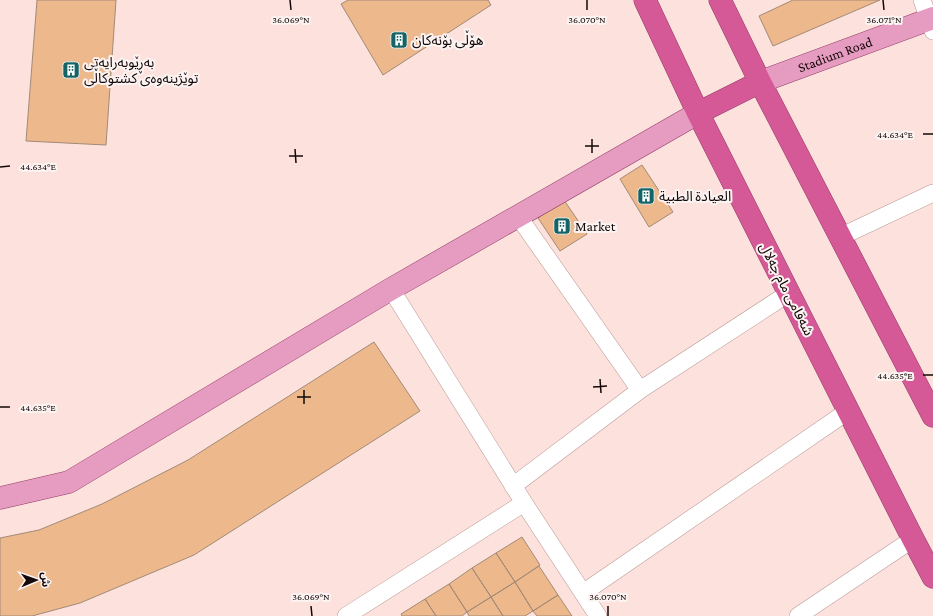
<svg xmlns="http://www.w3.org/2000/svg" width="933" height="616" font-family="'Crimson Pro','Noto Sans Arabic',serif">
<rect width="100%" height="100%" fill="#fde1dd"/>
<!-- building -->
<path fill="#edb88c" stroke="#a28a77" d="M 37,0 L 116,0 L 106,145 L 26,141 Z
M 348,0 L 488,0 L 491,5 L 383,75 L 341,4 Z
M 793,0 L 880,0 L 773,46 L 759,16 Z
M 642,165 L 673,212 L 649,227 L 620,179 Z
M 564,200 L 587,234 L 560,251 L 538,218 Z
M 374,342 L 420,411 L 194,555 L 80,603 L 32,616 L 0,616 L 0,538 L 39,530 L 102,504 L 188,460 Z
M 522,537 L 540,565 L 515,582 L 496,553 Z
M 496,553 L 515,582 L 491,597 L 472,568 Z
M 539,566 L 558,595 L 533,611 L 515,582 Z
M 472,568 L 491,597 L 467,612 L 449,584 Z
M 515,582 L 533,611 L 525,616 L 503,616 L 491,597 Z
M 449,584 L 467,612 L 462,616 L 436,616 L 425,599 Z
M 558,595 L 572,616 L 537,616 L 533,611 Z
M 491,597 L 503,616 L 469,616 L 467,612 Z
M 425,599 L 436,616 L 402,616 L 401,614 Z"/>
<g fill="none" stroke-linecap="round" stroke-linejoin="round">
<defs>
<path id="minor" d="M 922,0 L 933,31
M 518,216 L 640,390
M 840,237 L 933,193
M 513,486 L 640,390 L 789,293
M 524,503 L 598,616
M 583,593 L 848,411
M 346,616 L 524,503 L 391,289
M 798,616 L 913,539"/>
<g id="major">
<path id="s1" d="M 760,82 L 933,18"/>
<path d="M 0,498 L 69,482 L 391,289 L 698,113"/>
</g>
<path id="highway" d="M 645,0 L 698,113 L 913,539 L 933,577
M 720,0 L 760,82 L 933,416
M 698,113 L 760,82"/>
</defs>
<!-- minor casing -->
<use href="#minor" stroke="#b89894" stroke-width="18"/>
<!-- major casing -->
<use href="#major" stroke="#923d65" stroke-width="23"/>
<!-- highway casing -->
<use href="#highway" stroke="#923d65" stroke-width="23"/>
<!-- minor -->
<use href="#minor" stroke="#fff" stroke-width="17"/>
<!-- major -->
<use href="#major" stroke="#e69bc1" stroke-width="22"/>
<!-- highway -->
<use href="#highway" stroke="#d65997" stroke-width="22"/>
</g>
<!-- ticks -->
<path fill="none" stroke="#130807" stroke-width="1.5" d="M 290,0 L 291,10M 587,0 L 587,10M 883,0 L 884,10M 923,134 L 933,134M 592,139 L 592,153M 585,146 L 599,146M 295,149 L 296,163M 289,156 L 303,156M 0,167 L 10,166M 923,375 L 933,375M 600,379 L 601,393M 593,387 L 607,386M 304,390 L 304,404M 297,397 L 311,397M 0,407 L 10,407M 311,606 L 312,616M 608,606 L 608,616"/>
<!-- icons -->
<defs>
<symbol id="building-square" viewBox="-11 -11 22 22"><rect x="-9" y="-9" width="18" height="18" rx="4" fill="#146466" stroke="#fbf4f3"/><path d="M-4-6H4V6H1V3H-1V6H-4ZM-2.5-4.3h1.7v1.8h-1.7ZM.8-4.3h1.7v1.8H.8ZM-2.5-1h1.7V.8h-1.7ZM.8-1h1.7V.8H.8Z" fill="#fff"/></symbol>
</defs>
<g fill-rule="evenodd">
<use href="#building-square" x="389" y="30" width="20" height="20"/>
<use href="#building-square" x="61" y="60" width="20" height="20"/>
<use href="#building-square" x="636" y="186" width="20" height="20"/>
<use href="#building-square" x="552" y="216" width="20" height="20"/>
</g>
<g text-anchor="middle" stroke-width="4" stroke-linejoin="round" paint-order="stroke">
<!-- poi labels -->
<g font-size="14" fill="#130807" stroke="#fbf4f3" text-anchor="start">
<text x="412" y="45">هۆڵی بۆنەکان</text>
<text x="84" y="67">بەڕێوبەرایەتی<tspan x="84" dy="16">توێژینەوەی کشتوکاڵی</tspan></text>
<text x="659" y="201">العيادة الطبية</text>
<text x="575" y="231">Market</text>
</g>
<!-- street labels -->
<g font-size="14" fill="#130807" stroke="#fbf4f3">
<text dy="5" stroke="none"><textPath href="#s1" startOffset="80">Stadium Road</textPath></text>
<text transform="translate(787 289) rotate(63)" y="5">شەقامی مام جەلال</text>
</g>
</g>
<g font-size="10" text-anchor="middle" fill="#130807" stroke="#fbf4f3" stroke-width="4" stroke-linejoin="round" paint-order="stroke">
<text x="291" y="23">36.069°N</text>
<text x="587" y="23">36.070°N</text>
<text x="884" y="23">36.071°N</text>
<text x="895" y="138">44.634°E</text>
<text x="38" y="170">44.634°E</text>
<text x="895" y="379">44.635°E</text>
<text x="38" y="411">44.635°E</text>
<text x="311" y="600">36.069°N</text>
<text x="608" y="600">36.070°N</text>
</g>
<!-- north arrow -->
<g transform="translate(36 580) rotate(88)" stroke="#fbf4f3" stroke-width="3" paint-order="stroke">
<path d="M0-3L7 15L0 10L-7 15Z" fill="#130807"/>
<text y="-6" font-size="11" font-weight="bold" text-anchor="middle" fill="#130807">ش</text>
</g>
</svg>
